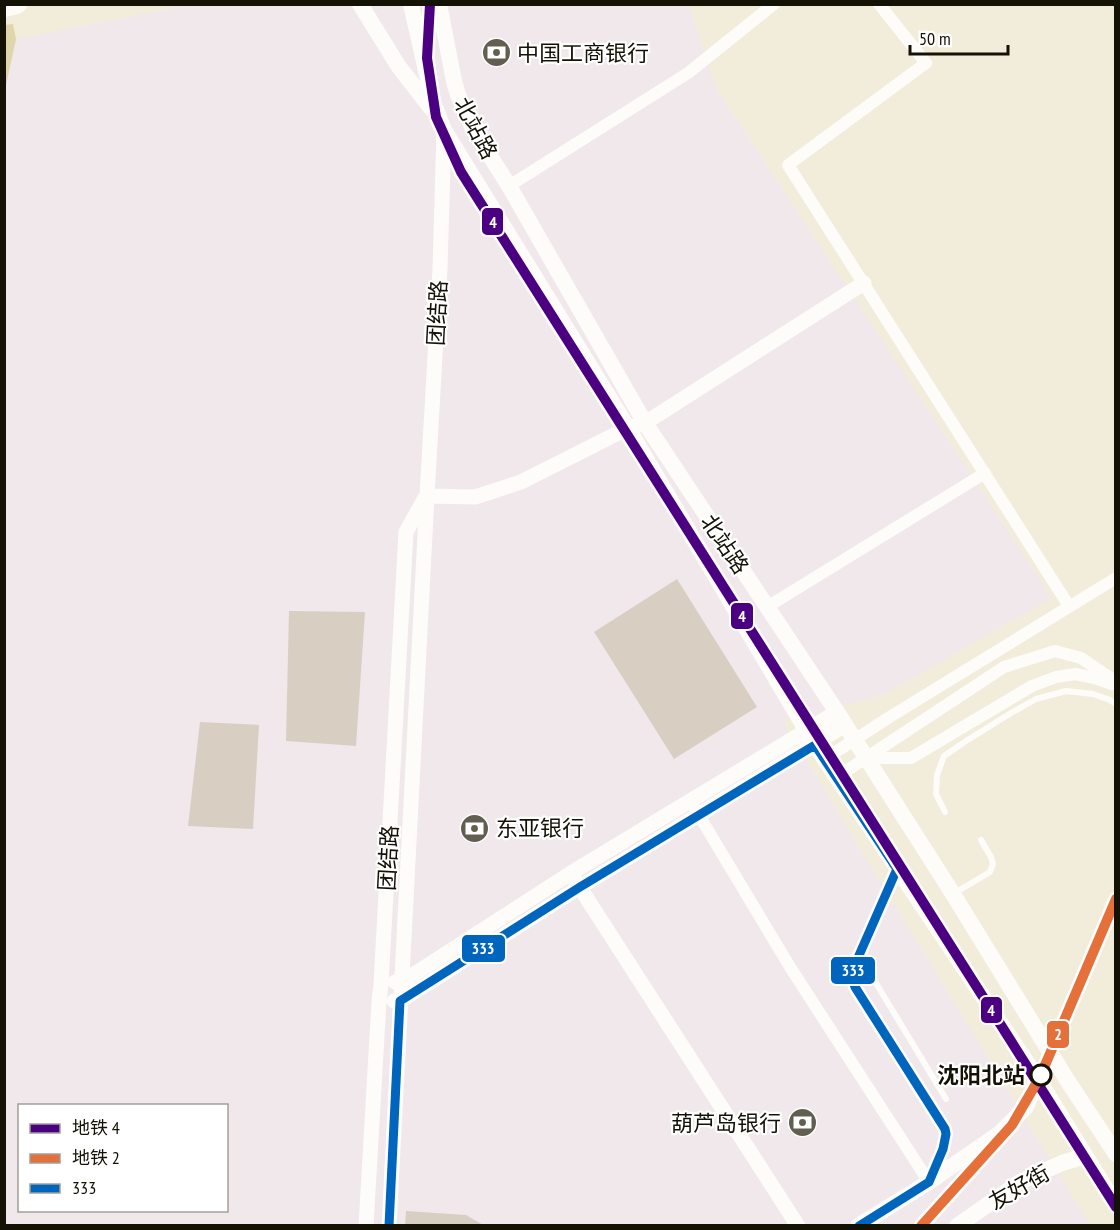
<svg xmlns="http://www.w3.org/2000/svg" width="1120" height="1230" font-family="'PT Sans Narrow','Noto Sans SC',sans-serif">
<rect width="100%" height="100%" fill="#f2edda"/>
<!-- commercial -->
<path fill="#f0e8eb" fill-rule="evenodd" d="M 189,5 L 689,5 L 717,90 L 1052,598 L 883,695 L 783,722 L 1090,1225 L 5,1226 L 4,90 L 16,39 ZM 20,1106 L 226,1106 L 226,1210 L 20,1210 Z"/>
<!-- green -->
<path fill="#e1d5ac" d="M 13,24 L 16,39 L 5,90 L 5,25 Z"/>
<!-- building -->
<path fill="#d8cfc2" d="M 677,579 L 757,707 L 674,759 L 594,632 Z
M 289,611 L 365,612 L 356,746 L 286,741 Z
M 200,722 L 259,725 L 253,829 L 188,826 Z
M 406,1211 L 466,1215 L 485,1226 L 405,1226 Z"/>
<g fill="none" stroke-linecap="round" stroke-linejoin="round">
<!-- service -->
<path stroke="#fdfcf9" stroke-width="6" d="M 945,812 L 936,794 L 937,775 L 944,756 L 966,741 L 1011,713 L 1036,699 L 1066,691 L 1093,694 L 1110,700 L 1116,704
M 896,869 L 853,969 L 852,978 L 855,987 L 945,1129 C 948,1144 938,1161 932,1175
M 953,894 L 990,872 L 993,864 L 991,857 L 981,840
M 859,955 L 946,1099"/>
<!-- minor -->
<path stroke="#fdfcf9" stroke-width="12" d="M 879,4 L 926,63 L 788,165 L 1069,606
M 509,186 L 688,73 L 774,4
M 767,607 L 985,473
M 868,758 L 911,758 L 1032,686 L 1056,677 L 1075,674 L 1095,678 L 1112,684
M 825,759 L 888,718 L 1116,578
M 837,777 L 1004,667 L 1055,651 L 1081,658 L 1112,679 L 1116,685
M 694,807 L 790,967 L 929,1182"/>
<!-- tertiary -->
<path stroke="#fdfcf9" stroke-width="15" d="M 427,496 L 475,497 L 521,482 L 628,428 L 645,423 L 864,283
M 575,880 L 798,1226
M 395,982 L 402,982 L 571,873 L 837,712
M 394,1001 L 400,1001 L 580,887 L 845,725
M 366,1226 L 379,1001 L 381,984 L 406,532 L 425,498
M 389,1226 L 427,496 L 440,269 L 444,130"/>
<!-- secondary -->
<path stroke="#fdfcf9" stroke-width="16" d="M 360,4 L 399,67 L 431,108
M 411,4 L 433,102 L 444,130 L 628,428 L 815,745 L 1038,1079 L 1116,1205
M 439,4 L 454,81 L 458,95 L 473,129 L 509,186 L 645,423 L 837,712 L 953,894 L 1069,1083 L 1116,1154
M 858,1226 L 929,1182 L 1000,1133 L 1026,1107 L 1038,1079
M 957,1226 L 1020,1182 L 1062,1163 L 1085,1156"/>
<!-- primary -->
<path stroke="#fdfcf9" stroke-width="20" d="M 4,7 L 17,4"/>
<defs>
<path id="bus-1" d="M 389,1226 L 400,1001 L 580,887 L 815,745 L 897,869 L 853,969 L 852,978 L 855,987 L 945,1129 L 946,1134 L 943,1149 L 929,1182 L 859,1226"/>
</defs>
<!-- bus-1 casing -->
<use href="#bus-1" stroke="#fff" stroke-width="14"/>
<!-- bus-1 -->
<use href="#bus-1" stroke="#0065bd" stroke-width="9"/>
<defs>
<path id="metro-1" d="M 430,4 L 427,58 L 436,117 L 461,172 L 1116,1207"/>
<path id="metro-2" d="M 921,1226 L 1012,1125 L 1040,1077 L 1116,899"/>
</defs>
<!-- metro-1 casing -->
<use href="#metro-1" stroke="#fff" stroke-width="15"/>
<!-- metro-2 casing -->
<use href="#metro-2" stroke="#fff" stroke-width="15"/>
<!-- metro-1 -->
<use href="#metro-1" stroke="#4b0082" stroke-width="10"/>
<!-- metro-2 -->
<use href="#metro-2" stroke="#e5703a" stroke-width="10"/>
</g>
<!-- icons -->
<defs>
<symbol id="bank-disc" viewBox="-11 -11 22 22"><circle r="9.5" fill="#625e50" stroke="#fff"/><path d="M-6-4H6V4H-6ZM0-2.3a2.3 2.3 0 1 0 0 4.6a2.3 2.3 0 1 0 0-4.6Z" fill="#fff"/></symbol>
</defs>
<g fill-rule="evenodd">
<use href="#bank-disc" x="480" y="36" width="33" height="33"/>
<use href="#bank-disc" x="458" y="812" width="33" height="33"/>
<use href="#bank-disc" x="786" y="1106" width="33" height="33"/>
</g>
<!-- markers -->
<circle fill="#fff" stroke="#141105" stroke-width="3" cx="1041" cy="1075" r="10"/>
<g text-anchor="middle" stroke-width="4.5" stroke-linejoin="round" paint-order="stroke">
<!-- poi labels -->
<g font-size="22" fill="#141105" stroke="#fff" text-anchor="start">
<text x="517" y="61">中国工商银行</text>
<text x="496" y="836">东亚银行</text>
<text x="781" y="1131" text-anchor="end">葫芦岛银行</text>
</g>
<!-- street labels -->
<g font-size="22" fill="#141105" stroke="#fff">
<text transform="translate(476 128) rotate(62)" y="8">北站路</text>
<text transform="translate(437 313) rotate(-87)" y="8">团结路</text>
<text transform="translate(725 544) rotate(56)" y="8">北站路</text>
<text transform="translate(388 858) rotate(-87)" y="8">团结路</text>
<text transform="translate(1019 1187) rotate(-30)" y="8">友好街</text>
</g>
<!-- stop labels -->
<g font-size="22" font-weight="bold" fill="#141105" stroke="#fff" text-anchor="end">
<text x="1025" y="1083">沈阳北站</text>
</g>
</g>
<g stroke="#fff" stroke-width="2">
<rect x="481" y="207" width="23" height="29" rx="6" fill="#4b0082"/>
<rect x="730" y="602" width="24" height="28" rx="6" fill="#4b0082"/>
<rect x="461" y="934" width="45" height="29" rx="6" fill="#0065bd"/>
<rect x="830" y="956" width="46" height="29" rx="6" fill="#0065bd"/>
<rect x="980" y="996" width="23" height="28" rx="6" fill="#4b0082"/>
<rect x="1046" y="1020" width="24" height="29" rx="6" fill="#e5703a"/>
</g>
<g font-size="16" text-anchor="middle" font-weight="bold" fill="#fff">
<text x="493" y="228">4</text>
<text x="742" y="622">4</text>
<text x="483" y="954">333</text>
<text x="853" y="976">333</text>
<text x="991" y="1016">4</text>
<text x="1058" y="1040">2</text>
</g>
<!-- border -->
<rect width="1120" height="1230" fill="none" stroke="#141105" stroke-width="12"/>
<!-- legend -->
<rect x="18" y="1104" width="210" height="108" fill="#ffffff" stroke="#a1a09b" stroke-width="1.5"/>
<rect x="30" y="1124" width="30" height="9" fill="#4b0082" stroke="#a1a09b" stroke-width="1.5"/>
<text x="72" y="1134" font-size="18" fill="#141105">地铁 4</text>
<rect x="30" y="1154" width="30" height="9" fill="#e5703a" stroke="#a1a09b" stroke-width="1.5"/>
<text x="72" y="1164" font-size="18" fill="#141105">地铁 2</text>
<rect x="30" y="1184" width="30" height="9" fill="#0065bd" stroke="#a1a09b" stroke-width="1.5"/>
<text x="72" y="1194" font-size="18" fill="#141105">333</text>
<!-- scale -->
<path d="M910 45v9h98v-9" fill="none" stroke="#141105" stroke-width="3"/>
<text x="919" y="45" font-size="18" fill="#141105" stroke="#ffffff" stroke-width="4.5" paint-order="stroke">50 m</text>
</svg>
